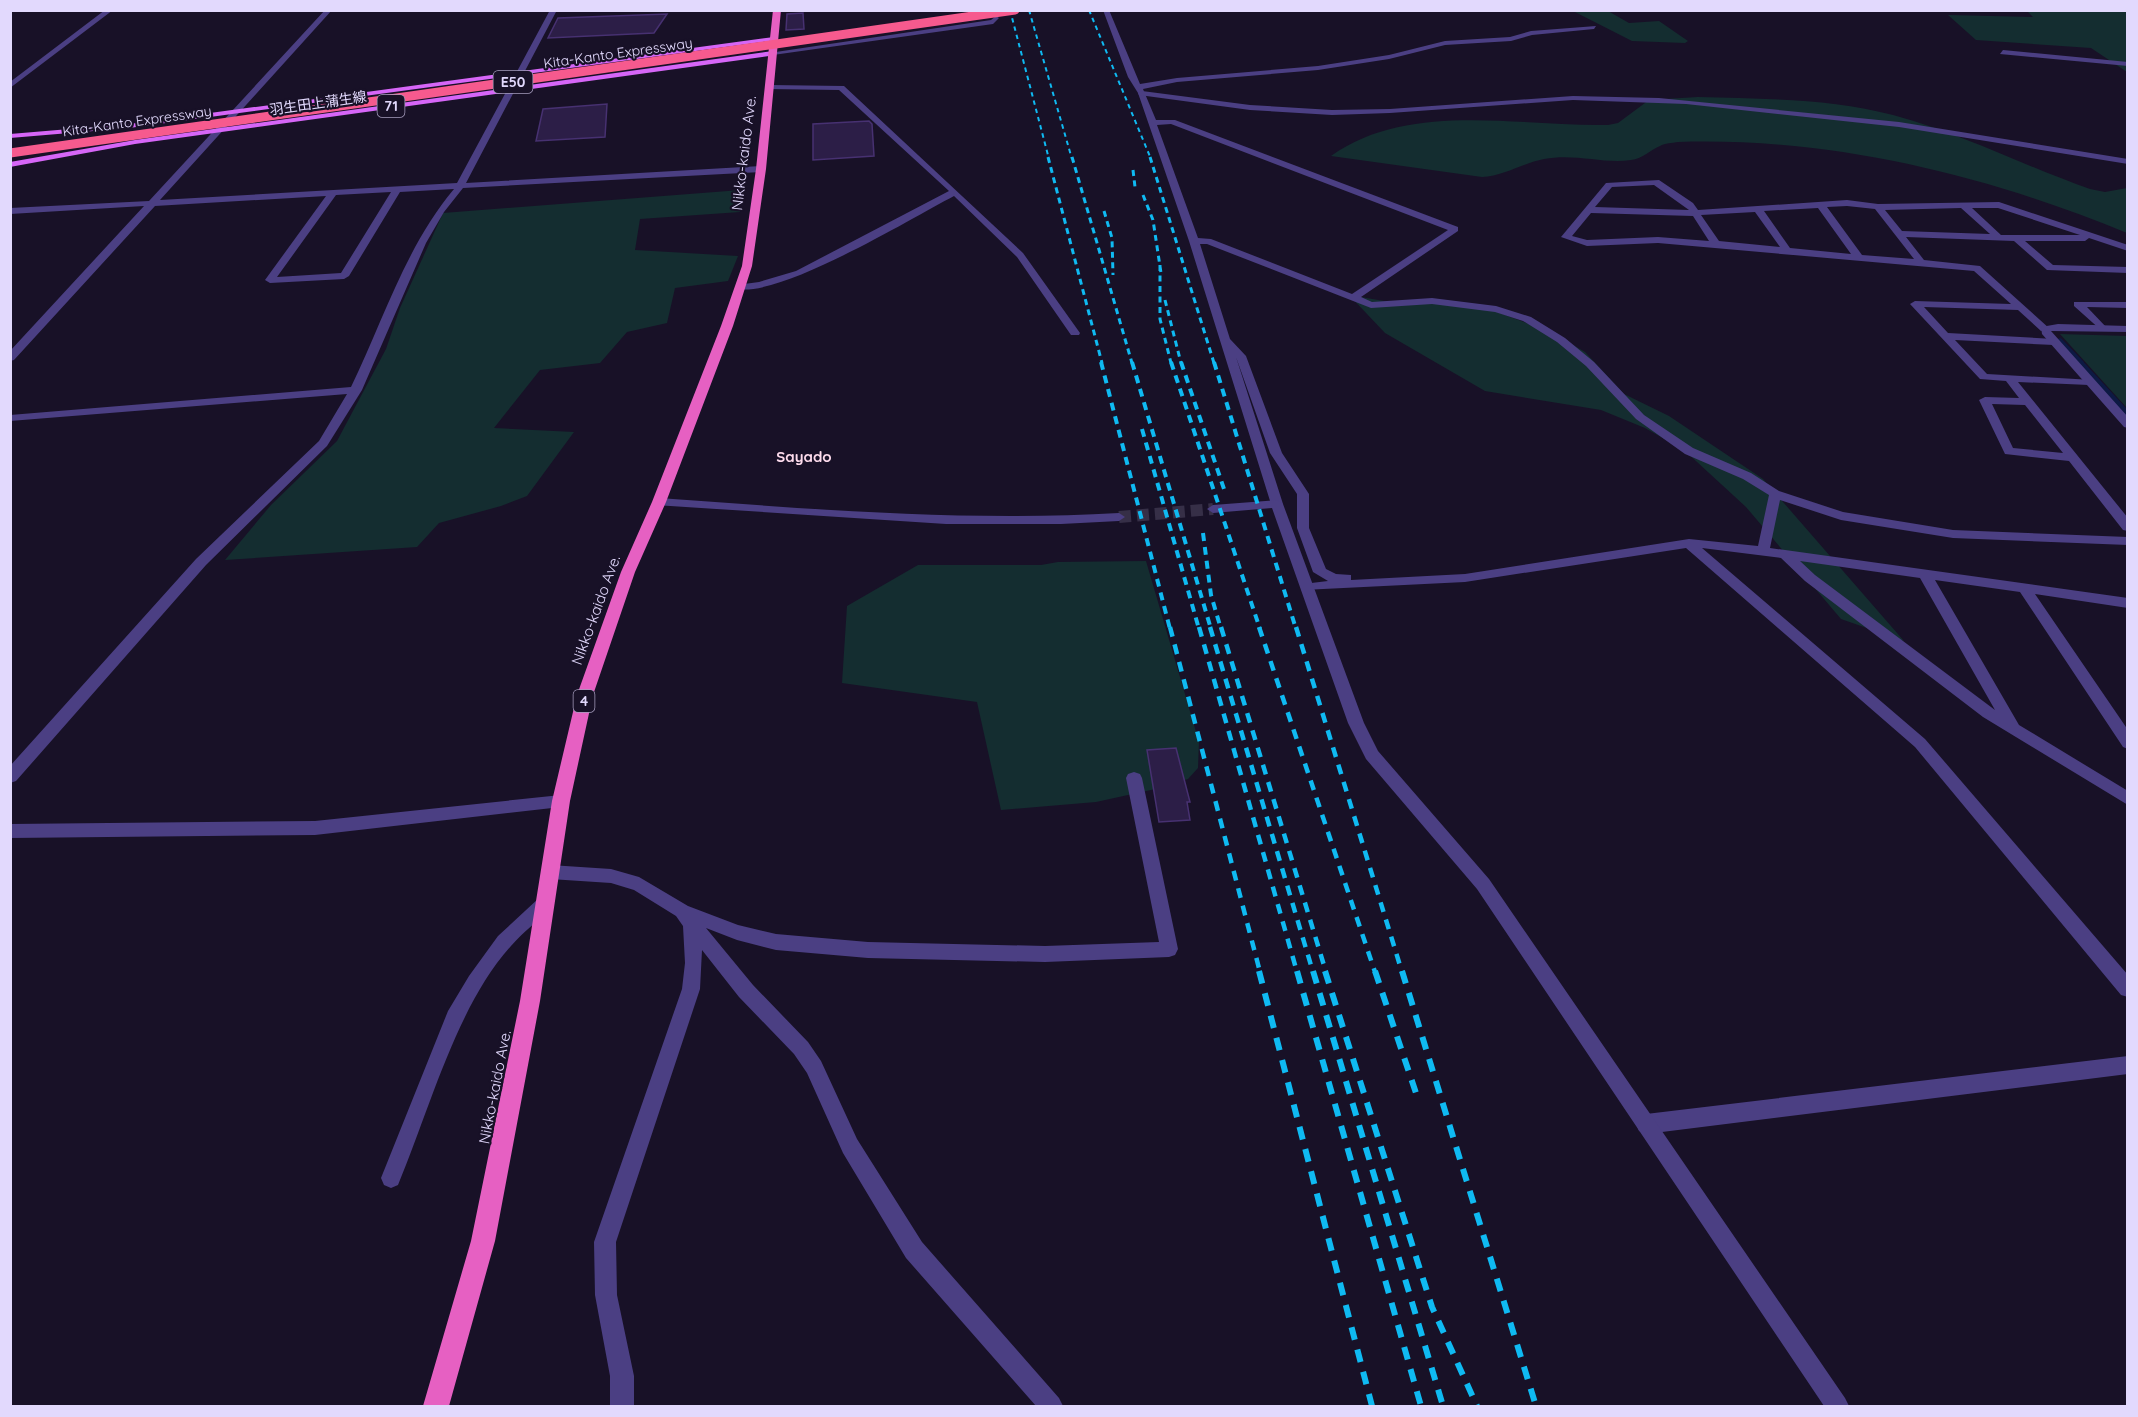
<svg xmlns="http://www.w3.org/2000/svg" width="2138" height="1417" font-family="Quicksand,'Noto Sans JP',sans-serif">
<rect width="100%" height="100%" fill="#181127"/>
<!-- green -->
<path fill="#142d30" d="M 1573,11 L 1608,11 L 1629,23 L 1659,21 L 1688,41 L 1685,43 L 1632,41 Z
M 2027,11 L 2127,11 L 2127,72 L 2091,48 L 1976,40 L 1948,15 L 2033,17 Z
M 1698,97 C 1762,99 1830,98 1893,115 C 1961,133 2024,166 2090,189 L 2105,192 L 2127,188 L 2127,233 C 1986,175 1831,137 1678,142 C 1672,143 1665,143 1660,146 C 1650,150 1642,159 1631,160 C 1603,164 1575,153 1544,159 C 1523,163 1504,176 1482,177 L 1331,156 C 1409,100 1520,127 1608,125 L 1618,123 L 1649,100 Z
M 741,190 L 740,212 L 640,219 L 635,250 L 738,256 L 728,281 L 675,288 L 667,323 L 627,332 L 600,363 L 540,370 L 494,428 L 574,432 L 527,496 L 501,506 L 439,523 L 417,547 L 225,560 L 271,505 L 337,441 L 386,349 L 400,308 L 443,213 Z
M 1349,295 L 1384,301 L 1478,305 L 1551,332 L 1585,352 L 1624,394 L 1669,416 L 1763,479 L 1904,641 L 1841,619 L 1746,507 L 1684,450 L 1645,428 L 1601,410 L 1485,391 L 1385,333 Z
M 2060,334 L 2127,336 L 2127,408 Z
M 1146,561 L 1199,742 L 1198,768 L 1188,779 L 1160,788 L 1096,802 L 1001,810 L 977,702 L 842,683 L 847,606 L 918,565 L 1041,565 L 1058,562 Z"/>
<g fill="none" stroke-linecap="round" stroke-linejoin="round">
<!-- stream-far1 -->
<path stroke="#0d1943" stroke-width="4" d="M 2060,340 L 2082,363"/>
<!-- stream -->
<path stroke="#0d1943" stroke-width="5" d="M 2080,362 L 2128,414"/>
</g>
<!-- building -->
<path fill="#2c1e47" stroke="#473171" stroke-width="1.5" d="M 803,13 L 804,29 L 786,30 L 787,14 Z
M 667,14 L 654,33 L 548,38 L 558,18 Z
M 607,104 L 605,137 L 536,141 L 543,109 Z
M 869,121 L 872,124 L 874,156 L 813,160 L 813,124 Z
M 1176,748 L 1190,802 L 1187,802 L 1190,820 L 1159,822 L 1147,750 Z"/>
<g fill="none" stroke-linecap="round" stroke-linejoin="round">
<!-- tertiary-tunnel -->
<path stroke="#362f47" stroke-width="12" stroke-dasharray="12 6" stroke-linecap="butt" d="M 1119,517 L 1213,509"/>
<!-- minor -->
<path fill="#4b3f83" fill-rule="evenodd" d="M 105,10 L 113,10 L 10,88 L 10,82 Z
M 325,10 L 332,10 L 160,200 L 457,183 L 550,10 L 557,10 L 466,183 L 761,166 L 765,169 L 761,172 L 463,188 L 444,212 L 426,243 L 362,390 L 327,446 L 206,565 L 16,781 L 10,783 L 10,766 L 196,559 L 319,441 L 347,394 L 10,421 L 10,415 L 351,387 C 383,321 406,246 454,189 L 400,192 L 349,276 L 344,279 L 270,283 L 265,280 L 326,196 L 155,206 L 14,360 L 10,361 L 10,351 L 144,206 L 10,214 L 10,208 L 149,201 ZM 391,192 L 341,273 L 277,277 L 336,195 Z
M 1103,10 L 1109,10 L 1140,84 L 1177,78 L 1318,66 L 1389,55 L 1445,41 L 1510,37 L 1531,31 L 1596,26 L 1594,29 L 1532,35 L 1511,41 L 1445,45 L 1389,59 L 1318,70 L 1177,82 L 1143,89 L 1156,120 L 1175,120 L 1458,227 L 1458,231 L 1361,297 L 1372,302 L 1432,298 L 1496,306 L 1531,317 L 1565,338 L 1594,362 L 1644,415 L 1693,448 L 1751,473 L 1779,491 L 1843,512 L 1953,530 L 2128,537 L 2128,545 L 1953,538 L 1841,520 L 1780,500 L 1770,548 L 2128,598 L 2128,608 L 2035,594 L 2128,730 L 2128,749 L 2123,747 L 2020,592 L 1935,580 L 2019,725 L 2128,791 L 2128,805 L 1983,717 L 1805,581 L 1781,558 L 1702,548 L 1925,739 L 2128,975 L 2128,997 L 2121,995 L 1915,747 L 1686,548 L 1465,582 L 1303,590 L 1301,587 L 1303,584 L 1328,581 L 1313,572 L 1297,528 L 1297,494 L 1270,453 L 1236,357 L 1283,504 L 1277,508 L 1271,504 L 1189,241 L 1138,93 L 1128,77 ZM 1171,124 L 1448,230 L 1352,294 L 1211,239 L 1198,238 L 1157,125 ZM 1200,244 L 1207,244 L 1371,308 L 1432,304 L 1495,312 L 1523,321 L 1557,342 L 1586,366 L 1636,419 L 1685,454 L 1743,479 L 1769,495 L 1758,546 L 1689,539 L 1465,574 L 1351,580 L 1351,575 L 1336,574 L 1326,569 L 1309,528 L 1309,494 L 1282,453 L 1246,356 L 1230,339 ZM 1800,561 L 1920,578 L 1995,710 L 1815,575 Z
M 996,16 L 999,18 L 993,24 L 773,55 L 769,53 L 991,20 Z
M 2003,50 L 2128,62 L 2128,66 L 2000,54 Z
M 770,85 L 844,86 L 1023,253 L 1080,333 L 1079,335 L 1071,335 L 1017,257 L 954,196 C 910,219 782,297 737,289 L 737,285 L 759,282 L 796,271 L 949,191 L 839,90 L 767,89 L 766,87 Z
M 1659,180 L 1693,203 L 1698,210 L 1847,200 L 1878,204 L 1999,202 L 2128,245 L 2128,251 L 2089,238 L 2085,241 L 2025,241 L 2053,265 L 2128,267 L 2128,273 L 2047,270 L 2014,241 L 1906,237 L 1924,260 L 1980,266 L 2050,329 L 2041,331 L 2018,310 L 1924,307 L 1948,333 L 2054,339 L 2059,342 L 2054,345 L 1955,340 L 1987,374 L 2093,380 L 2095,382 L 2089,385 L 2018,382 L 2128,518 L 2128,531 L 2123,530 L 2069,461 L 2005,454 L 1979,400 L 1985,397 L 2019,398 L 2006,381 L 1980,379 L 1910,304 L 1915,301 L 2011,304 L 1974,271 L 1658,243 L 1587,246 L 1561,237 L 1606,183 ZM 1654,185 L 1689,210 L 1595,207 L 1612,187 ZM 1847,206 L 1875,209 L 1914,259 L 1862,255 L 1827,207 ZM 1818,208 L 1851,254 L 1790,248 L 1764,211 ZM 1961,208 L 1990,234 L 1902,231 L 1885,210 ZM 1972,208 L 1998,208 L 2080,235 L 2001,235 ZM 1755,212 L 1780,247 L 1719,241 L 1701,215 ZM 1591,213 L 1693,216 L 1709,241 L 1658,237 L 1587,240 L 1572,236 ZM 1992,404 L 2025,405 L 2063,453 L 2013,448 Z
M 2074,302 L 2128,302 L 2128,308 L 2087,307 L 2107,328 L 2102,331 L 2074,306 Z
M 1134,772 L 1140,774 L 1142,778 L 1178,949 L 1175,955 L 1169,957 L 1045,962 L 868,958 L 776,950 L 737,940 L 706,928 L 753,985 L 808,1042 L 821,1061 L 857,1139 L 922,1242 L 1059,1398 L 1063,1406 L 1036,1406 L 906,1258 L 843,1153 L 807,1073 L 794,1054 L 739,997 L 702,950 L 700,989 L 616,1242 L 617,1295 L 634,1376 L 634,1406 L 610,1406 L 610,1376 L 595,1295 L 594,1242 L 682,989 L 685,963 L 683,926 L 676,916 L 634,890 L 611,883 L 550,879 L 544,877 L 542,872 L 544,867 L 550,865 L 611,869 L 639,877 L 688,906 L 738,925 L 776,934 L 868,942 L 1045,946 L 1159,942 L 1126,778 L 1128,774 Z
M 561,795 L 567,797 L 569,801 L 567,805 L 561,807 L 315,835 L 10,838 L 10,824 L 315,821 Z
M 545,896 L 551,898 L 554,903 L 551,908 C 538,921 523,932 511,946 C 456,1007 430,1109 398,1185 L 391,1188 L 384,1185 L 381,1178 L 448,1011 L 469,976 L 498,936 L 539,898 Z
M 2128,1056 L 2128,1074 L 1646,1134 L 1639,1131 L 1636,1124 L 1639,1117 L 1646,1114 Z"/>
<!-- tertiary -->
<path fill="#4b3f83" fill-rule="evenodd" d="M 1142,91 L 1250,105 L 1332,110 L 1390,109 L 1573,96 L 1659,98 L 1899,122 L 2128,159 L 2128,164 L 1899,127 L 1686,104 L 1573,100 L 1390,113 L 1332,115 L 1250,110 L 1139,95 L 1138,93 Z
M 2058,324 L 2128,326 L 2128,332 L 2051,331 L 2128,417 L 2128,428 L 2124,427 L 2042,334 L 2041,327 Z
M 659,498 C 813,509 965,522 1119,513 L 1125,517 L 1119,521 L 1061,524 L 946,524 L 655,505 L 653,502 L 655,499 Z
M 1277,500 L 1283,504 L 1364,723 L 1378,751 L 1489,879 L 1845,1398 L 1849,1406 L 1824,1406 L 1477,889 L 1366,759 L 1348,723 L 1272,508 L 1213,513 L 1207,509 L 1213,505 Z"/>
<!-- primary -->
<path fill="#d666f7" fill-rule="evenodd" d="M 774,37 L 776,40 L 129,128 L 10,138 L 10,134 L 129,124 Z
M 773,51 L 776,55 L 135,144 L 10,167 L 10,162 L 135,140 Z"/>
<!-- trunk -->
<path fill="#e660c2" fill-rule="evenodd" d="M 773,10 L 781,10 L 766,169 L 752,266 L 733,326 L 666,502 L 635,572 L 593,695 L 570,801 L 540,1001 L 495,1241 L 449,1406 L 423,1406 L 471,1241 L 520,1001 L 552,801 L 577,695 L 621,572 L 652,502 L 721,326 L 742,266 L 756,169 Z"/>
<!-- rail-far4 -->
<path stroke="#0fbaf2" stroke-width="2" stroke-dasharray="4.5 4" stroke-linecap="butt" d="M 1010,10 L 1049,159
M 1029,10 L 1072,159
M 1089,10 L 1151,159"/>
<!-- rail-far3 -->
<path stroke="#0fbaf2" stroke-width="3" stroke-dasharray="6 4.5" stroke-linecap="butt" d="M 1048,157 L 1102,363
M 1072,157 L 1132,363
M 1150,157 L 1214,363
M 1133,170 L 1135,187
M 1143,195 L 1153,220 L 1161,273
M 1104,211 L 1112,238 L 1113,275
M 1160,265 L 1160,319 L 1171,363
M 1165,300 L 1181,363"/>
<!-- rail-far2 -->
<path stroke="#0fbaf2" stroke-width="4" stroke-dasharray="8 6" stroke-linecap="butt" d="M 1101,362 L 1170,629
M 1132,362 L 1211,629
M 1171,362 L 1260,629
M 1181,362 L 1224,489
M 1214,362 L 1296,629
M 1142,429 L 1199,629
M 1203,533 L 1211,595 L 1221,629"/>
<!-- rail-far1 -->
<path stroke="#0fbaf2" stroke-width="4.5" stroke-dasharray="10 8" stroke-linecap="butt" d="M 1170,627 L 1260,972
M 1199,627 L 1297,972
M 1210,627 L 1313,972
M 1221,627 L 1326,972
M 1259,627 L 1375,972
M 1296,627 L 1402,972"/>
<!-- rail -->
<path stroke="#0fbaf2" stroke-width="6" stroke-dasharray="13 10" stroke-linecap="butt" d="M 1259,971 L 1372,1406
M 1297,971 L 1421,1406
M 1313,971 L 1443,1406
M 1325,971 L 1432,1307 L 1477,1406
M 1375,971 L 1416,1093
M 1402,971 L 1536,1406"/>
<!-- motorway-bridge -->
<path stroke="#f65a8e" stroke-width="9" d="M 10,153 L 1015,10"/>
</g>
<g text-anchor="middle" stroke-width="4.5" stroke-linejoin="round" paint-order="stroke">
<!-- far-street labels -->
<g font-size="14" fill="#e2d9fd" stroke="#181127">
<text transform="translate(618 53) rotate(-8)" y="5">Kita-Kanto Expressway</text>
<text transform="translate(318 103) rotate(-8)" y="5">羽生田上蒲生線</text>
<text transform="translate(137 121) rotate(-8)" y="5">Kita-Kanto Expressway</text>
</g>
<!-- shield labels -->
<g fill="#181127" stroke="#a59dbd" stroke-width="1.5">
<rect x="493.5" y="71" width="39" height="22" rx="4.5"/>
<rect x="377.5" y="95" width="27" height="22" rx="4.5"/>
<rect x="573.5" y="690" width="21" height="22" rx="4.5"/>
</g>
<g font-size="14" font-weight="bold" fill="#e2d9fd">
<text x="513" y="87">E50</text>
<text x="391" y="111">71</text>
<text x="584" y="706">4</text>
</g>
<!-- street labels -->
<g font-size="15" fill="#e2d9fd" stroke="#181127">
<text transform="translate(744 153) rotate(-83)" y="5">Nikko-kaido Ave.</text>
<text transform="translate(596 610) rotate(-70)" y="5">Nikko-kaido Ave.</text>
<text transform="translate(495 1087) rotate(-79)" y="5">Nikko-kaido Ave.</text>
</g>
<!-- far-quarter labels -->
<g font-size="15" font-weight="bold" fill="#fddbec" stroke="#181127">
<text x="804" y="462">Sayado</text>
</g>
</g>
<!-- border -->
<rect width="2138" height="1417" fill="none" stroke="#e2d9fd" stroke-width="24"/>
</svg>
